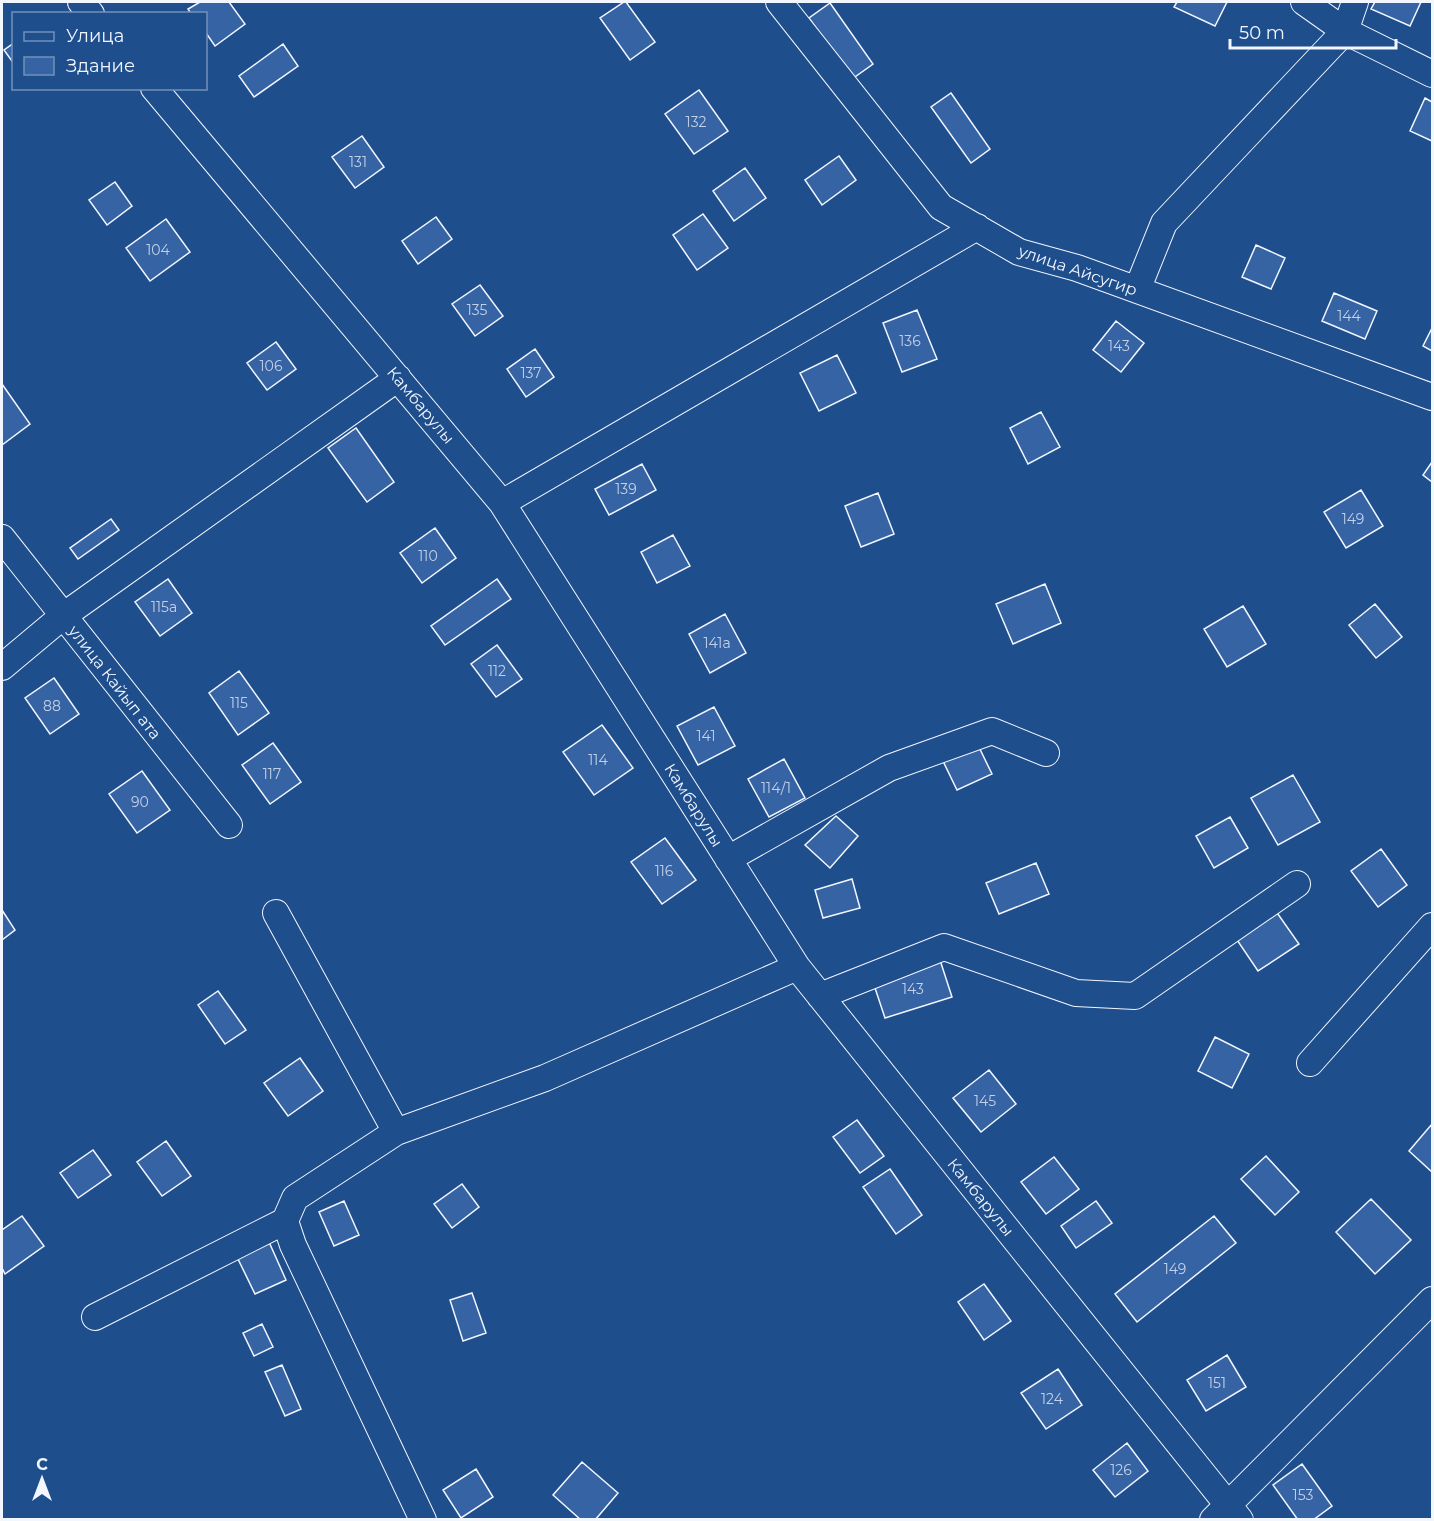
<svg xmlns="http://www.w3.org/2000/svg" width="1434" height="1521" font-family="Montserrat,sans-serif">
<rect width="100%" height="100%" fill="#1f4e8c"/>
<!-- building -->
<path fill="#3563a3" stroke="#f2f6ff" stroke-width="1.5" d="M 200,2 L 229,2 L 245,24 L 215,46 L 206,33 L 206,14 L 191,14 L 188,9 Z
M 624,2 L 626,2 L 655,42 L 630,60 L 600,18 Z
M 1177,2 L 1227,2 L 1215,26 L 1174,7 Z
M 1375,2 L 1421,2 L 1410,26 L 1371,9 Z
M 830,3 L 873,64 L 852,79 L 809,18 Z
M 14,43 L 14,64 L 4,50 Z
M 283,44 L 298,66 L 254,97 L 239,76 Z
M 699,90 L 728,131 L 694,154 L 665,114 Z
M 951,93 L 990,149 L 971,163 L 931,107 Z
M 1425,98 L 1432,102 L 1432,141 L 1410,131 Z
M 362,136 L 384,167 L 355,188 L 332,157 Z
M 839,156 L 856,180 L 822,205 L 805,180 Z
M 745,168 L 766,198 L 734,221 L 713,191 Z
M 115,182 L 132,206 L 107,225 L 89,200 Z
M 703,214 L 728,248 L 697,270 L 673,235 Z
M 436,217 L 452,239 L 418,264 L 402,241 Z
M 166,219 L 190,252 L 150,281 L 126,248 Z
M 1256,245 L 1285,258 L 1271,289 L 1242,277 Z
M 480,285 L 503,316 L 475,336 L 452,304 Z
M 1334,293 L 1377,311 L 1365,339 L 1322,321 Z
M 917,310 L 937,359 L 902,372 L 883,323 Z
M 1116,321 L 1144,343 L 1121,372 L 1093,350 Z
M 1432,328 L 1432,351 L 1423,346 Z
M 276,342 L 296,369 L 267,390 L 247,363 Z
M 535,349 L 554,377 L 526,397 L 507,369 Z
M 837,355 L 856,393 L 819,411 L 800,373 Z
M 2,384 L 30,424 L 2,445 Z
M 1041,412 L 1060,447 L 1028,464 L 1010,428 Z
M 356,428 L 394,482 L 367,502 L 328,448 Z
M 1432,462 L 1432,482 L 1423,475 Z
M 642,464 L 656,490 L 609,515 L 595,489 Z
M 1361,490 L 1383,526 L 1346,548 L 1324,512 Z
M 878,493 L 894,534 L 861,547 L 845,506 Z
M 111,519 L 119,530 L 78,559 L 70,548 Z
M 435,528 L 456,558 L 422,583 L 400,553 Z
M 673,535 L 690,566 L 657,583 L 641,552 Z
M 168,579 L 192,613 L 160,636 L 135,602 Z
M 497,579 L 511,599 L 445,645 L 431,626 Z
M 1045,584 L 1061,623 L 1013,644 L 996,604 Z
M 1375,604 L 1402,637 L 1376,658 L 1349,625 Z
M 1243,606 L 1266,644 L 1227,667 L 1204,629 Z
M 725,614 L 746,653 L 710,673 L 689,634 Z
M 497,645 L 522,679 L 496,697 L 471,664 Z
M 239,671 L 269,713 L 238,735 L 209,693 Z
M 54,678 L 79,714 L 50,734 L 25,698 Z
M 714,707 L 735,746 L 698,765 L 677,726 Z
M 602,725 L 633,768 L 594,795 L 563,752 Z
M 976,741 L 992,774 L 957,790 L 941,757 Z
M 273,743 L 301,782 L 270,804 L 242,765 Z
M 784,759 L 805,798 L 769,817 L 748,779 Z
M 142,771 L 170,810 L 137,833 L 109,794 Z
M 1293,775 L 1320,822 L 1278,845 L 1251,798 Z
M 836,816 L 858,836 L 830,868 L 805,845 Z
M 1230,817 L 1248,848 L 1214,868 L 1196,836 Z
M 665,838 L 696,880 L 662,904 L 631,862 Z
M 1381,849 L 1407,885 L 1378,907 L 1351,871 Z
M 1036,863 L 1049,894 L 999,914 L 986,883 Z
M 852,879 L 860,908 L 823,918 L 815,890 Z
M 1273,907 L 1299,944 L 1258,971 L 1233,934 Z
M 2,910 L 15,930 L 2,940 Z
M 940,960 L 952,997 L 885,1018 L 873,982 Z
M 218,991 L 246,1030 L 225,1044 L 198,1005 Z
M 1215,1037 L 1249,1054 L 1232,1088 L 1198,1071 Z
M 300,1058 L 323,1091 L 288,1116 L 264,1083 Z
M 989,1070 L 1016,1104 L 981,1132 L 953,1098 Z
M 857,1120 L 884,1156 L 860,1173 L 833,1137 Z
M 1432,1124 L 1432,1172 L 1409,1151 Z
M 166,1141 L 191,1176 L 162,1196 L 137,1162 Z
M 93,1150 L 111,1175 L 78,1198 L 60,1173 Z
M 1266,1156 L 1299,1192 L 1275,1215 L 1241,1179 Z
M 1054,1157 L 1079,1189 L 1046,1214 L 1021,1182 Z
M 890,1169 L 922,1215 L 896,1234 L 863,1187 Z
M 462,1184 L 479,1207 L 452,1228 L 434,1204 Z
M 1371,1199 L 1411,1240 L 1375,1274 L 1336,1232 Z
M 344,1201 L 359,1235 L 334,1246 L 319,1212 Z
M 1096,1201 L 1112,1223 L 1076,1248 L 1061,1226 Z
M 22,1216 L 44,1246 L 5,1274 L 2,1268 L 2,1230 Z
M 1214,1216 L 1236,1243 L 1137,1322 L 1115,1294 Z
M 269,1242 L 286,1280 L 255,1294 L 237,1257 Z
M 984,1284 L 1011,1321 L 984,1340 L 958,1302 Z
M 472,1293 L 486,1333 L 463,1341 L 450,1300 Z
M 262,1324 L 273,1347 L 254,1356 L 243,1333 Z
M 1227,1355 L 1246,1387 L 1206,1411 L 1187,1380 Z
M 282,1365 L 301,1409 L 285,1416 L 265,1372 Z
M 1058,1369 L 1082,1405 L 1046,1429 L 1021,1393 Z
M 1127,1443 L 1148,1471 L 1115,1497 L 1093,1470 Z
M 582,1462 L 618,1493 L 595,1520 L 581,1520 L 553,1495 Z
M 1302,1464 L 1332,1506 L 1313,1520 L 1298,1520 L 1273,1485 Z
M 476,1469 L 493,1497 L 461,1518 L 443,1490 Z"/>
<g fill="none" stroke-linecap="round" stroke-linejoin="round">
<defs>
<path id="minor" d="M 81,2 L 91,14
M 779,2 L 941,207 L 1019,252 L 1077,268 L 1432,397
M 1304,2 L 1345,31 L 1432,74
M 154,88 L 502,503 L 797,967 L 1240,1520
M 1137,290 L 1164,223 L 1345,31 L 1355,2
M 502,503 L 977,227
M 2,538 L 229,825
M 2,667 L 63,616 L 398,378
M 728,859 L 889,768 L 992,731 L 1046,753
M 276,913 L 396,1132
M 820,996 L 944,947 L 1076,993 L 1135,996 L 1297,884
M 1310,1063 L 1432,926
M 95,1317 L 285,1221
M 423,1520 L 293,1245 L 285,1221 L 295,1198 L 396,1132 L 545,1078 L 797,967
M 1213,1520 L 1432,1300"/>
</defs>
<!-- minor casing -->
<use href="#minor" stroke="#f2f6ff" stroke-width="28"/>
<!-- minor -->
<use href="#minor" stroke="#1f4e8c" stroke-width="26"/>
</g>
<g text-anchor="middle" stroke-width="4.5" stroke-linejoin="round" paint-order="stroke">
<!-- number labels -->
<g font-size="14" fill="#c3d1e8">
<text x="696" y="127">132</text>
<text x="358" y="167">131</text>
<text x="158" y="255">104</text>
<text x="477" y="315">135</text>
<text x="1349" y="321">144</text>
<text x="910" y="346">136</text>
<text x="1119" y="351">143</text>
<text x="271" y="371">106</text>
<text x="531" y="378">137</text>
<text x="626" y="494">139</text>
<text x="1353" y="524">149</text>
<text x="428" y="561">110</text>
<text x="164" y="612">115а</text>
<text x="717" y="648">141а</text>
<text x="497" y="676">112</text>
<text x="239" y="708">115</text>
<text x="52" y="711">88</text>
<text x="706" y="741">141</text>
<text x="598" y="765">114</text>
<text x="272" y="779">117</text>
<text x="776" y="793">114/1</text>
<text x="140" y="807">90</text>
<text x="664" y="876">116</text>
<text x="913" y="994">143</text>
<text x="985" y="1106">145</text>
<text x="1175" y="1274">149</text>
<text x="1217" y="1388">151</text>
<text x="1052" y="1404">124</text>
<text x="1121" y="1475">126</text>
<text x="1303" y="1500">153</text>
</g>
<!-- street labels -->
<g font-size="16" fill="#f2f6ff" stroke="#1f4e8c">
<text transform="translate(1078 270) rotate(19)" y="6">улица Айсугир</text>
<text transform="translate(421 405) rotate(50)" y="6">Камбарулы</text>
<text transform="translate(115 682) rotate(52)" y="6">улица Кайып ата</text>
<text transform="translate(694 805) rotate(58)" y="6">Камбарулы</text>
<text transform="translate(981 1197) rotate(51)" y="6">Камбарулы</text>
</g>
</g>
<!-- border -->
<rect width="1434" height="1521" fill="none" stroke="#f2f6ff" stroke-width="6"/>
<!-- legend -->
<rect x="12" y="12" width="195" height="78" fill="#1f4e8c" stroke="#7391ba" stroke-width="1.5"/>
<rect x="24" y="32" width="30" height="9" fill="#1f4e8c" stroke="#7391ba" stroke-width="1.5"/>
<text x="66" y="42" font-size="18" fill="#f2f6ff">Улица</text>
<rect x="24" y="57" width="30" height="18" fill="#3563a3" stroke="#7391ba" stroke-width="1.5"/>
<text x="66" y="72" font-size="18" fill="#f2f6ff">Здание</text>
<!-- north arrow -->
<g transform="translate(42 1479)" stroke="#1f4e8c" stroke-width="4.5" paint-order="stroke">
<path d="M0-4.5L10 22L0 15L-10 22Z" fill="#f2f6ff"/>
<text y="-9" font-size="16" font-weight="bold" text-anchor="middle" fill="#f2f6ff">С</text>
</g>
<!-- scale -->
<path d="M1230 39v9h166v-9" fill="none" stroke="#f2f6ff" stroke-width="3"/>
<text x="1239" y="39" font-size="18" fill="#f2f6ff" stroke="#1f4e8c" stroke-width="4.5" paint-order="stroke">50 m</text>
</svg>
